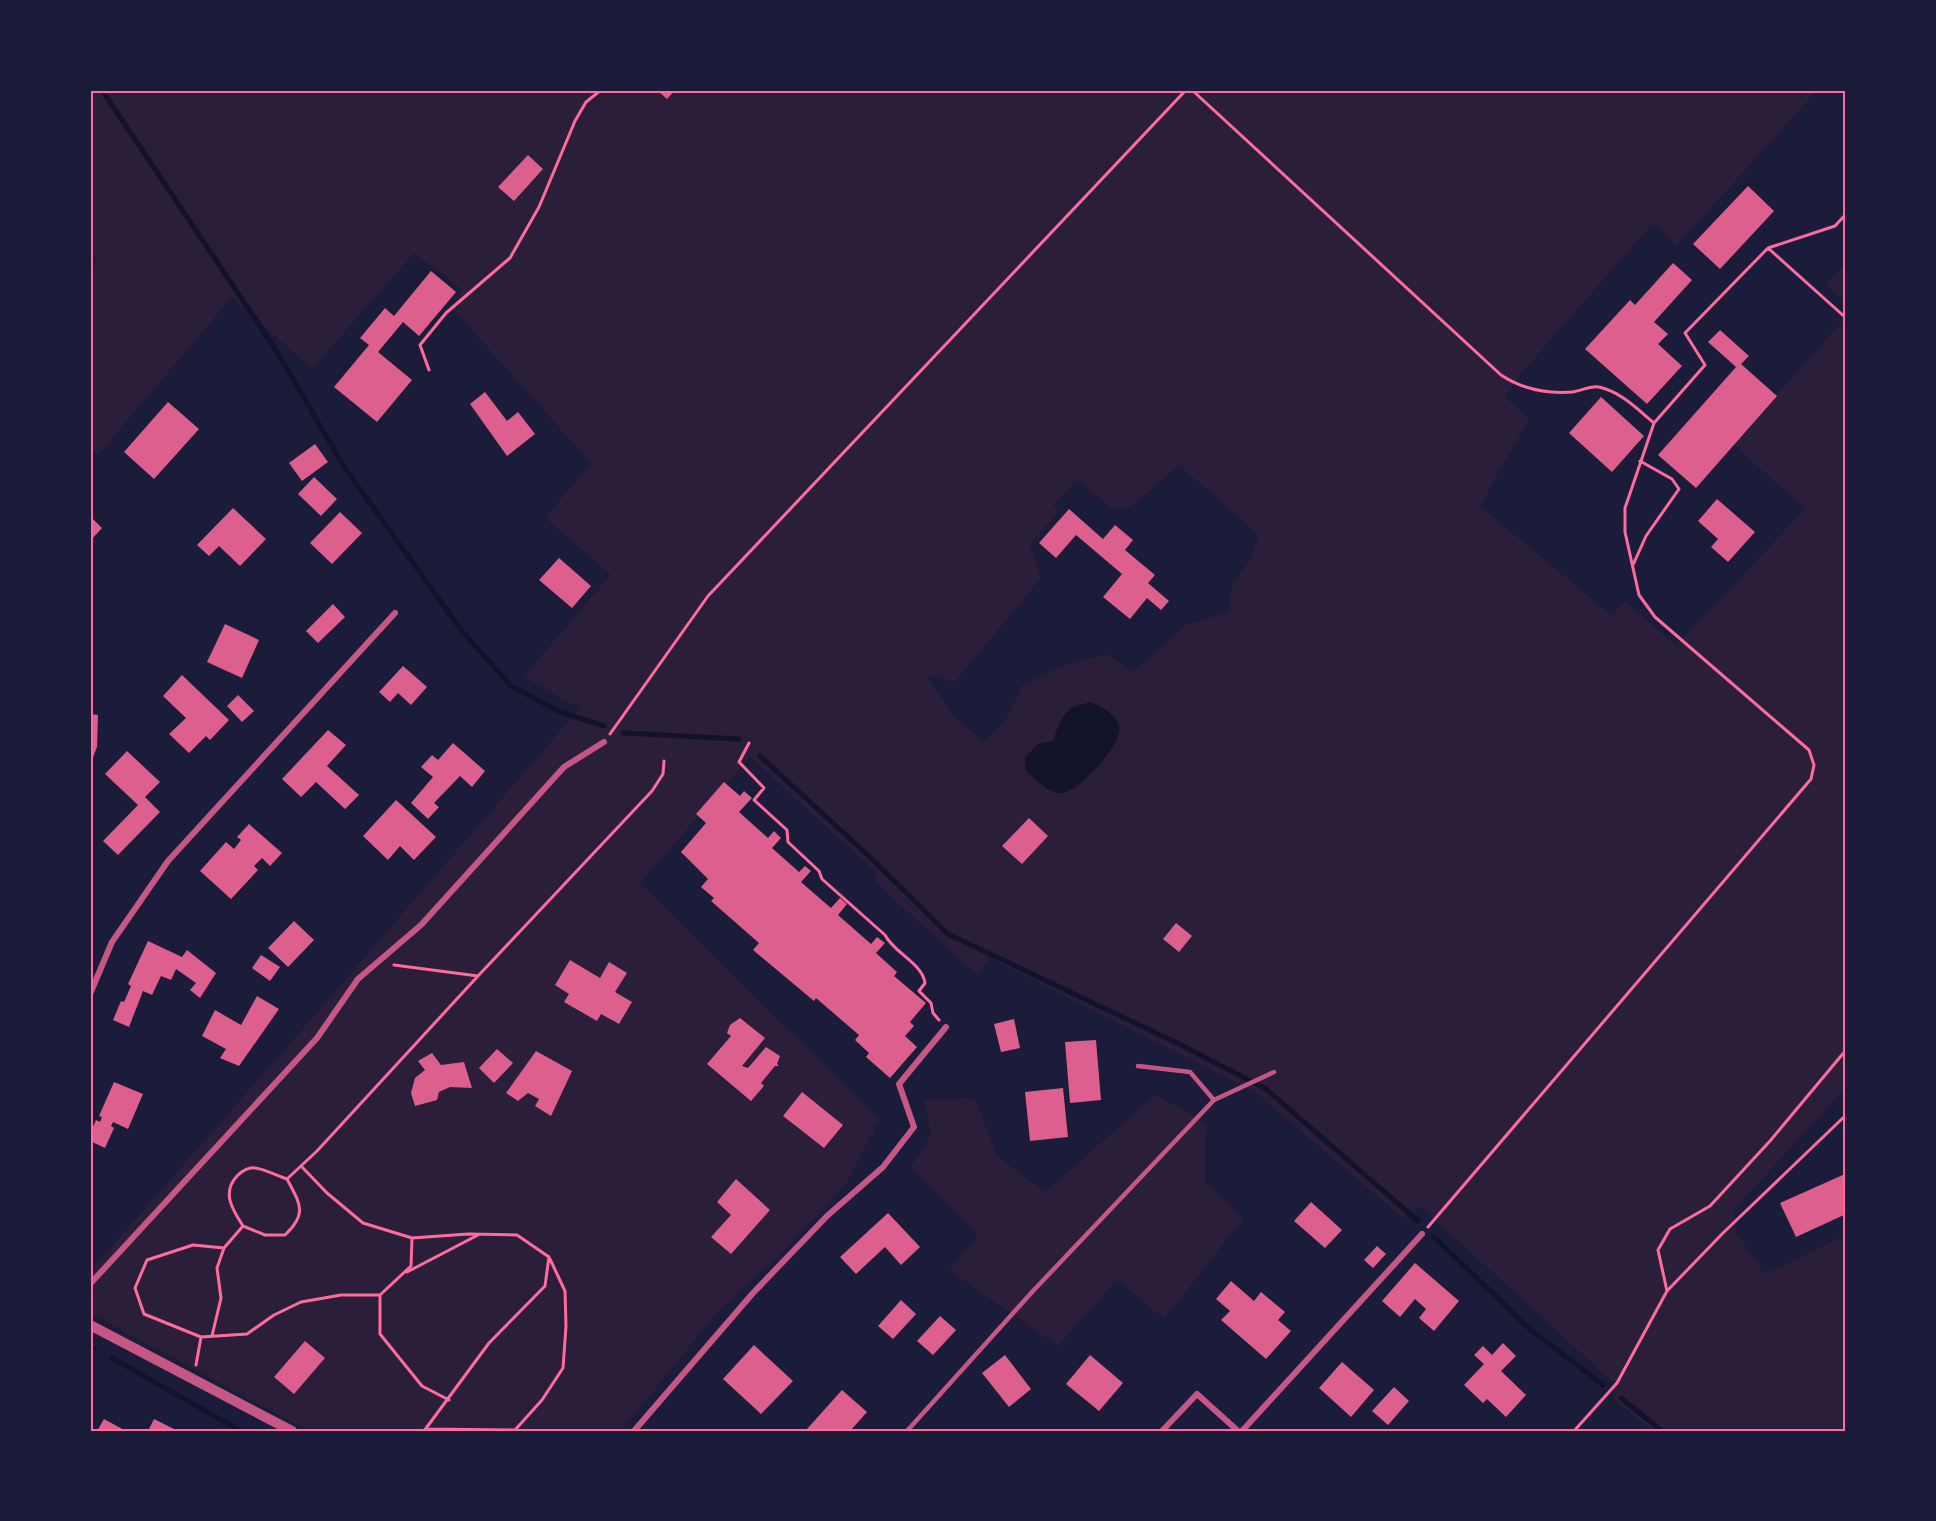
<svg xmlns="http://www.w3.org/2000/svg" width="1936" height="1521" font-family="Mulish,sans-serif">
<rect width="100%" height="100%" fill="#1b1b3a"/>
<!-- green -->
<path fill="#2a1e3b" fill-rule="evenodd" d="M 90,90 L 1817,90 L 1677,246 L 1653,223 L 1520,375 L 1505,397 L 1529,419 L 1480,506 L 1611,615 L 1625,601 L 1676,646 L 1805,509 L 1733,444 L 1846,317 L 1846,1087 L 1733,1211 L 1736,1233 L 1765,1274 L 1846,1235 L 1846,1431 L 1652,1431 L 1614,1399 L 1616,1385 L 1420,1206 L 1403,1218 L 1255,1092 L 990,958 L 977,975 L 873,880 L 877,873 L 750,757 L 640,883 L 880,1120 L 845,1185 L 783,1252 L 717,1313 L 621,1431 L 309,1431 L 90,1313 L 90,1271 L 300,1032 L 580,708 L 523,677 L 611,575 L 545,518 L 591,463 L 452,308 L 463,290 L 414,253 L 312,369 L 232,297 L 98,455 L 90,449 L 90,271 L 98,260 L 90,253 ZM 1179,465 L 1259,535 L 1250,560 L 1232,584 L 1229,612 L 1187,624 L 1133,672 L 1107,654 L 1056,668 L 1022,685 L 1006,719 L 984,742 L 954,716 L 925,673 L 954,683 L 1041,578 L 1030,544 L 1059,511 L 1053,506 L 1077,479 L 1111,508 L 1131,507 ZM 1091,703 L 1105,709 L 1119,739 L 1077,788 L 1061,793 L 1026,771 L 1025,758 L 1038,744 L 1053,742 L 1072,706 Z
M 1846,262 L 1846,303 L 1826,285 Z
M 1155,1095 L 1206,1123 L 1205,1182 L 1244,1218 L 1164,1319 L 1117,1280 L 1058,1346 L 949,1270 L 978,1235 L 911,1167 L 931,1135 L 924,1100 L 975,1098 L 997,1156 L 1045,1192 Z"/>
<!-- water -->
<path fill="#12122b" d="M 1091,702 C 1101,707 1115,713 1119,726 C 1125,743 1078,792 1061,793 C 1048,794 1035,778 1026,771 L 1025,758 L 1038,744 L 1053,741 C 1061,717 1064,708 1091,702 Z"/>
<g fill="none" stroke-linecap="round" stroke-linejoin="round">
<!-- stream -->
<path stroke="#12122b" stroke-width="5" d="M 102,90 L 274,347 L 345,468 L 461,630 L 511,686 L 558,711 L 604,726
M 623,733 L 739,739
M 760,756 L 873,860 L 948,934 L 1177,1043 L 1266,1089 L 1418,1221
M 1433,1236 L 1531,1330 L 1603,1385
M 90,1347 L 94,1349
M 112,1358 L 241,1431
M 1621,1398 L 1662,1431"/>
</g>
<!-- building -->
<path fill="#dd5f8e" d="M 657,90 L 675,90 L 667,99 Z
M 528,155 L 543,169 L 514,201 L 498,187 Z
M 1748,186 L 1774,211 L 1720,269 L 1693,244 Z
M 1673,263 L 1692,280 L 1654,322 L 1668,334 L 1658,344 L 1682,366 L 1647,404 L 1585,349 L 1630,300 L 1635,305 Z
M 431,271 L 456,292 L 419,336 L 403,322 L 378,352 L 412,380 L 377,422 L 334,387 L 369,345 L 360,338 L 385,308 L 394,316 Z
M 1720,330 L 1749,356 L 1741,364 L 1777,396 L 1696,488 L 1658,455 L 1736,367 L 1708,342 Z
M 485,392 L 507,421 L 518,412 L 535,434 L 507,456 L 470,404 Z
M 1601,397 L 1644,436 L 1612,472 L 1569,433 Z
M 168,402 L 199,429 L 154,479 L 124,452 Z
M 315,444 L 328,462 L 302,481 L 289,463 Z
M 314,477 L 337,499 L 321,516 L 298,494 Z
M 1717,499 L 1755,532 L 1728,562 L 1711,547 L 1718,539 L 1698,521 Z
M 233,508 L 266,539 L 240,566 L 219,546 L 209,556 L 197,545 Z
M 1069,509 L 1103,539 L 1115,525 L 1133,540 L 1125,550 L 1155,575 L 1148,583 L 1169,601 L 1161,610 L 1147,598 L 1130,619 L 1103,597 L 1122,574 L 1076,535 L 1056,558 L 1039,543 Z
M 340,512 L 362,533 L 332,564 L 310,543 Z
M 90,516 L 102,528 L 90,541 Z
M 559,558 L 591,586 L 572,608 L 539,580 Z
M 333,604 L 345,617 L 318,643 L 306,631 Z
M 225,624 L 259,640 L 242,678 L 207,662 Z
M 403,666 L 427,687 L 411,705 L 398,693 L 390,702 L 379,692 Z
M 182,675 L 229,720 L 210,740 L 206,736 L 189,753 L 169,734 L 186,718 L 163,696 Z
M 238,695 L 254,711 L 242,722 L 227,706 Z
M 90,714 L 98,715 L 97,747 L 90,765 Z
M 328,730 L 346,745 L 327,766 L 359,795 L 345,809 L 316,782 L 301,797 L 282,779 Z
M 453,743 L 485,771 L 472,787 L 460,776 L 434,803 L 439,807 L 428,819 L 411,803 L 433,777 L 421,767 L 432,755 L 438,760 Z
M 127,751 L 160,782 L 145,797 L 160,812 L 118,855 L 103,841 L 138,805 L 105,774 Z
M 724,782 L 740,796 L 744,791 L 752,798 L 739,812 L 768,838 L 774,831 L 781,838 L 772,848 L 799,872 L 805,866 L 811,871 L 801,882 L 831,908 L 840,898 L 847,904 L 838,915 L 871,944 L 877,937 L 885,943 L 876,953 L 897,972 L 894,976 L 926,1003 L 910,1022 L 914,1026 L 905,1036 L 917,1047 L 890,1078 L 866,1057 L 869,1053 L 855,1040 L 859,1035 L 816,998 L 814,1001 L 753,950 L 759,943 L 711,901 L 714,898 L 701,887 L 708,879 L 681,852 L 706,823 L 696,814 Z
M 396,800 L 436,837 L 414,860 L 400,846 L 388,860 L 363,836 Z
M 1029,818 L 1048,836 L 1022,864 L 1002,846 Z
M 249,824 L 282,853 L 270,866 L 262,858 L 254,866 L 258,870 L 231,899 L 200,871 L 226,842 L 234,849 L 241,840 L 237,837 Z
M 294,921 L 314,940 L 288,967 L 268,948 Z
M 1176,923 L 1192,936 L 1179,952 L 1163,939 Z
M 148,941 L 182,957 L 187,950 L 216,973 L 200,998 L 190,990 L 196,983 L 176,969 L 171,980 L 161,976 L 152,995 L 143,991 L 129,1027 L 113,1020 L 121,1001 L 124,1002 L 131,986 L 128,984 Z
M 261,955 L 280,967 L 270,981 L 252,968 Z
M 570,960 L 600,978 L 609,962 L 627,973 L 615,992 L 632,1002 L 619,1024 L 601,1014 L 597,1021 L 564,1002 L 569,994 L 555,985 Z
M 257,996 L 279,1009 L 239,1066 L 220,1058 L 226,1049 L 202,1036 L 215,1010 L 241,1025 Z
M 740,1018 L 765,1038 L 742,1066 L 748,1068 L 766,1047 L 780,1056 L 777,1064 L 779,1066 L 775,1066 L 761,1083 L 764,1086 L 751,1101 L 707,1064 L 731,1036 L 727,1033 L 730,1025 Z
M 1014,1019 L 1020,1048 L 1001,1052 L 994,1024 Z
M 1096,1040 L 1101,1100 L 1070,1103 L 1065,1042 Z
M 497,1049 L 513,1063 L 494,1083 L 479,1068 Z
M 536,1051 L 572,1071 L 551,1116 L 535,1106 L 539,1099 L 528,1093 L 518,1101 L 506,1093 Z
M 432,1053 L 441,1065 L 464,1062 L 472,1088 L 450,1087 L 439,1092 L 437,1100 L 415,1106 L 411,1093 L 415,1078 L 425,1070 L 418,1061 Z
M 114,1082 L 143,1094 L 128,1129 L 113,1122 L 111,1126 L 114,1128 L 105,1148 L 90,1141 L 90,1133 L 96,1120 L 100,1122 L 102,1117 L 99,1116 Z
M 1063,1088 L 1068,1137 L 1030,1141 L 1025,1092 Z
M 802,1092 L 843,1125 L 824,1148 L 783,1116 Z
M 1845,1174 L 1846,1214 L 1796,1237 L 1780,1203 Z
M 736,1179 L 770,1210 L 731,1254 L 711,1237 L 731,1215 L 717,1202 Z
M 1311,1202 L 1342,1230 L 1325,1248 L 1294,1221 Z
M 888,1213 L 920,1247 L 901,1265 L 885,1247 L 856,1274 L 840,1257 Z
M 1377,1246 L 1386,1254 L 1373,1268 L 1364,1260 Z
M 1415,1263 L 1459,1301 L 1434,1331 L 1419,1318 L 1426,1309 L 1415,1299 L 1400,1317 L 1382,1301 Z
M 1231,1281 L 1254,1301 L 1261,1292 L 1285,1312 L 1278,1320 L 1291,1331 L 1266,1359 L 1221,1320 L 1230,1311 L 1216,1299 Z
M 901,1300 L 916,1314 L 893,1339 L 878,1326 Z
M 940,1316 L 956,1330 L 933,1355 L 917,1341 Z
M 305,1341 L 325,1358 L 294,1394 L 274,1377 Z
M 1503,1343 L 1516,1356 L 1501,1371 L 1526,1395 L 1506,1417 L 1487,1399 L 1483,1403 L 1464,1385 L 1484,1364 L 1474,1355 L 1483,1346 L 1492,1355 Z
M 754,1345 L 793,1381 L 761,1414 L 723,1379 Z
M 1005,1355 L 1031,1389 L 1009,1407 L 982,1373 Z
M 1090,1355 L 1123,1383 L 1099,1411 L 1066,1384 Z
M 1342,1362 L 1374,1390 L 1351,1417 L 1319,1388 Z
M 1394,1387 L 1409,1401 L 1388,1425 L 1372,1411 Z
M 842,1390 L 867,1412 L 850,1431 L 810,1431 L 807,1429 Z
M 104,1419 L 126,1431 L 97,1431 Z
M 154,1419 L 178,1431 L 148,1431 Z"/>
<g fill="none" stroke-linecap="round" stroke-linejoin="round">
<!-- path -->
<path stroke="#ff6b9d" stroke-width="3" d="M 1192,90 L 1501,375 C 1522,389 1547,394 1572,392 C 1581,391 1591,385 1599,387 C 1621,392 1637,409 1654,423
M 1768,248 L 1835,226 L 1846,214
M 429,370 L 420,345 L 446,313 L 510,258 L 539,207 L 575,121 L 586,102 L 601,90
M 1633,565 L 1646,536 L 1679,489 L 1672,479 L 1640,461
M 610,734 L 708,596 L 1186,90
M 749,743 L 739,762 L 764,788 L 754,800 L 787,830 L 788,842 L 819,871 L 822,879 L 885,935 C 894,953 922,963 925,983 L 919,991 L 931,1003 L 933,1013 L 939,1020
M 394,965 L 478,976 L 652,791 L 663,774 L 664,761
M 287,1179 C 300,1204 308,1213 285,1235 L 265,1235 L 243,1226 C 232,1209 221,1192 238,1175 C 242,1171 249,1167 255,1168 C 265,1169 277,1176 287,1179 L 317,1151 L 478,976
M 1428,1227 L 1811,779 L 1814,765 L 1809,750 L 1655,617 L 1639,595 L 1625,532 L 1625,508 L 1654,423 L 1705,365 L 1685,333 L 1768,248 L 1846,318
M 412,1238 L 468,1234 L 517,1235 L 549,1257 L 545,1286 L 489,1343 L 424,1431
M 407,1272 L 478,1235
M 1667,1291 L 1723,1233 L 1846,1115
M 380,1295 L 380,1334 L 422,1386 L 449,1400
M 212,1336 L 221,1298 L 217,1268 L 224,1248
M 201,1337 L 247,1334 L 274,1315 L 301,1302 L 341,1295 L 380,1295 L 411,1266 L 412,1238 L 363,1223 L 327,1193 L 301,1166
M 196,1365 L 201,1337 L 144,1314 L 135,1288 L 147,1260 L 193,1245 L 224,1248 L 243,1226
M 426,1429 L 515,1430 L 542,1400 L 563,1368 L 566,1326 L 565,1291 L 550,1259
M 1574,1431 L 1617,1383 L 1667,1291 L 1658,1250 L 1670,1229 L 1710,1206 L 1770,1141 L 1846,1050"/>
<!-- service -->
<path stroke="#c65784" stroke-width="4.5" d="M 1214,1100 L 1274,1072
M 907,1431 L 1033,1291 L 1214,1100 L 1190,1072 L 1138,1066"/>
<!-- minor -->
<path stroke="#c65784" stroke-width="6" d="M 90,994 L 112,942 L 168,861 L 395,613
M 90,1284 L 317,1038 L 358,979 L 421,925 L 564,767 L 604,742
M 634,1431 L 753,1293 L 827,1216 L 883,1167 L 914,1127 L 899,1084 L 946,1027
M 1162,1431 L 1197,1394 L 1238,1431
M 1242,1431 L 1422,1234"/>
<!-- tertiary -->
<path stroke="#c65784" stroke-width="10" d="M 90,1325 L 292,1431"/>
</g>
<!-- border -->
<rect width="1936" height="1521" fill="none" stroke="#1b1b3a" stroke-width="183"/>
<rect x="92" y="92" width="1752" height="1338" fill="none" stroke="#ff6b9d" stroke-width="2"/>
</svg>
